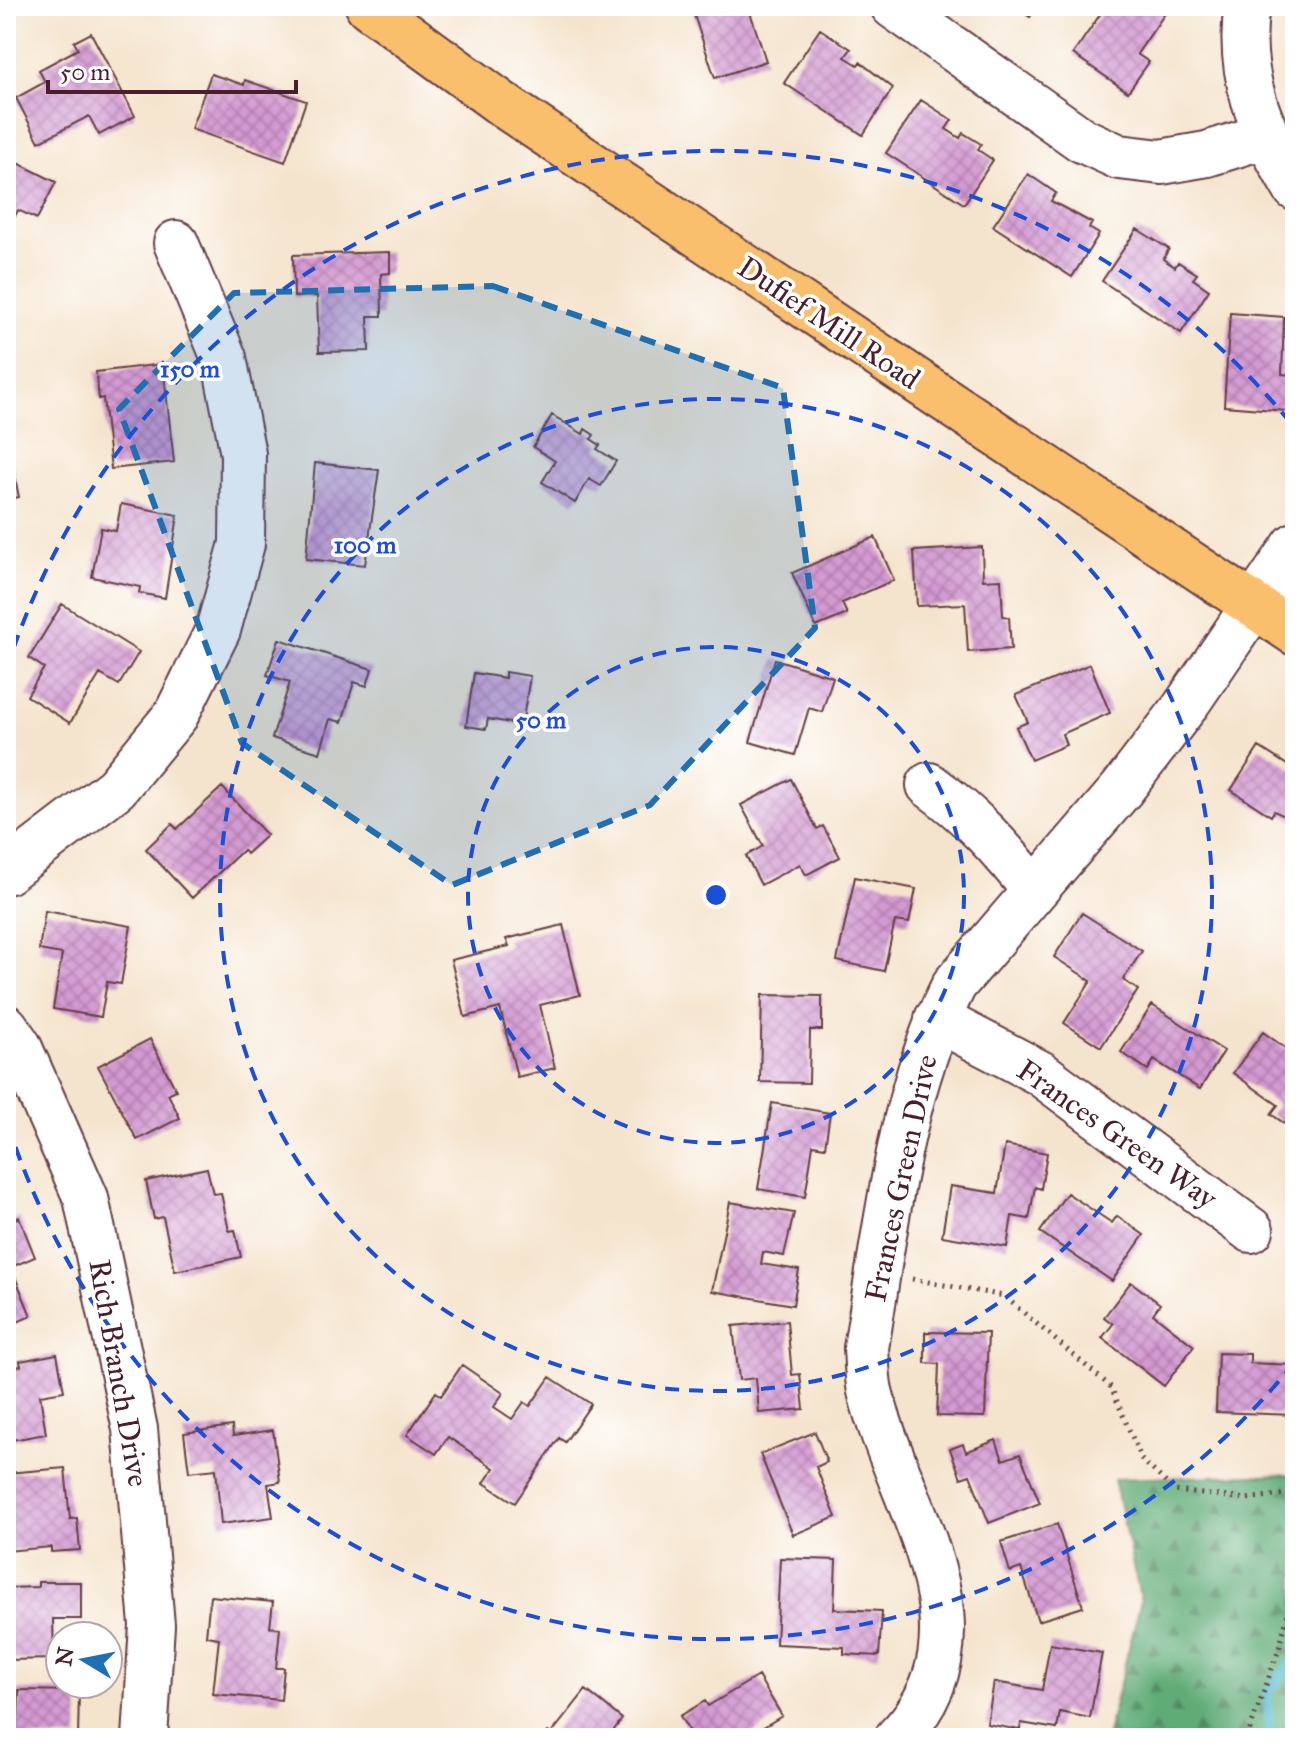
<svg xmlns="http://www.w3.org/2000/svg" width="1301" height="1744" font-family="'IM FELL Great Primer',serif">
<defs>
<pattern id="forest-firs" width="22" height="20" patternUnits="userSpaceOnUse" patternTransform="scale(2)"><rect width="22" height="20" fill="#60ac77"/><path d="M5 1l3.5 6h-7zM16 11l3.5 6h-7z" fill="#518b62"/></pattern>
<pattern id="building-cross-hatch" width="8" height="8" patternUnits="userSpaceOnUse" patternTransform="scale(2)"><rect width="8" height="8" fill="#d49ad3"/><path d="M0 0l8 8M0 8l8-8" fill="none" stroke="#ae7dab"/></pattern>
</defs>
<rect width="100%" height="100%" fill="#fff"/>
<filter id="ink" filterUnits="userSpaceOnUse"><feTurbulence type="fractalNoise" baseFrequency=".0125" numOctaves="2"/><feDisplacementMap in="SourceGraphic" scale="16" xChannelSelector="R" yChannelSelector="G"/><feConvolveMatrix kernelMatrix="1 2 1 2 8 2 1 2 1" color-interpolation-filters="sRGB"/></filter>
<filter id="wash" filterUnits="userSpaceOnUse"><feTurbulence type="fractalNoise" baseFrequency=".006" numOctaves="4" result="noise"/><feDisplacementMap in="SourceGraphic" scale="32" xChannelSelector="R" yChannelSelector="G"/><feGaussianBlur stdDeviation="1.8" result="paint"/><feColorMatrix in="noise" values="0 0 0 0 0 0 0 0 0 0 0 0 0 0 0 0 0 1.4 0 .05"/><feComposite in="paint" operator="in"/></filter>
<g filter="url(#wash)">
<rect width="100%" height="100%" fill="#f5e4cd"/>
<!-- forest -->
<path fill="url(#forest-firs)" stroke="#556651" stroke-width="2" d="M 1295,1474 L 1295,1738 L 1106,1738 L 1141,1601 L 1114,1479 Z"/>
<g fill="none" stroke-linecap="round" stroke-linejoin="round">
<!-- stream -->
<path stroke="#4cb6ca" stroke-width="10" d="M 1269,1738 L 1268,1692 L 1295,1659"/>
</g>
<g id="blocks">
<!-- building -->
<path fill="url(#building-cross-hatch)" d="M 691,6 L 748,6 L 766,61 L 715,78 Z
M 1014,6 L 1037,6 L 1030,17 Z
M 1106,6 L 1170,6 L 1137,54 L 1149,62 L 1128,92 L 1073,54 Z
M 820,29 L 851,49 L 845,57 L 858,65 L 860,62 L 893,88 L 863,135 L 784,83 Z
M 91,33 L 135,116 L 99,135 L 89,116 L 39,142 L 16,98 L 45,82 L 39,70 L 78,49 L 74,42 Z
M 211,74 L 244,85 L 245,80 L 306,101 L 285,162 L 191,129 Z
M 921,100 L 952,120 L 946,129 L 960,138 L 963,133 L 981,144 L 978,150 L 993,160 L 964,204 L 886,153 Z
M 6,157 L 56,182 L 37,219 L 18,210 L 6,234 Z
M 1028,174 L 1056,193 L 1051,201 L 1092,223 L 1089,228 L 1099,234 L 1072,277 L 993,226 Z
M 1137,229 L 1169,249 L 1163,259 L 1175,267 L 1178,262 L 1197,274 L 1193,279 L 1209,290 L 1181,333 L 1102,281 Z
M 390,252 L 390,273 L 381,274 L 382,316 L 368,316 L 369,351 L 319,352 L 317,296 L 294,297 L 293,255 Z
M 1230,313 L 1284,317 L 1282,374 L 1291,375 L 1288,411 L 1224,406 Z
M 163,364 L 174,462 L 111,469 L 103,398 L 99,399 L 96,372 Z
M 552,415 L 583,434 L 585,429 L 594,435 L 591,439 L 600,445 L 597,449 L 616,461 L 601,486 L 589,479 L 575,503 L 542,482 L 555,461 L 533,447 Z
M 7,439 L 19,497 L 6,500 L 6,440 Z
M 315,463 L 379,470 L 365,565 L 306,559 Z
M 121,504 L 178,515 L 165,598 L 139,593 L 140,587 L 92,577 L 101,528 L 116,531 Z
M 875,537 L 894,580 L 842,603 L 847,614 L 816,627 L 792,573 Z
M 982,547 L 983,580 L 1001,579 L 1003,616 L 1009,617 L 1011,649 L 968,652 L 965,604 L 917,606 L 914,551 Z
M 62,604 L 139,652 L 119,685 L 100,674 L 70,723 L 27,696 L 44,668 L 29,658 Z
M 279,639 L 372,669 L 367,686 L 354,682 L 342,722 L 330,719 L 320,753 L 272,738 L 290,682 L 267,675 Z
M 775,659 L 833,677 L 822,712 L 809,708 L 795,755 L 750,742 Z
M 1090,664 L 1110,713 L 1062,734 L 1066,745 L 1031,760 L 1016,727 L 1028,722 L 1016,695 Z
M 505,672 L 530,676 L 522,725 L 488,719 L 486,729 L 466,726 L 474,673 L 505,678 Z
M 1259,747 L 1295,770 L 1295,821 L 1274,811 L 1271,816 L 1231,790 Z
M 791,779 L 817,829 L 823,826 L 840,857 L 806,875 L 800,864 L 761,885 L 746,856 L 763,846 L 741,805 Z
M 222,787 L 267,835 L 246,854 L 243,850 L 192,898 L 146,849 L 172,824 L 177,829 Z
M 855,877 L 916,889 L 909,923 L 895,921 L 884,971 L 837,961 Z
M 45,911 L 131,926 L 121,984 L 107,982 L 101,1017 L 53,1009 L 62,954 L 39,950 Z
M 1082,913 L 1142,951 L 1123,980 L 1138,990 L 1101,1047 L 1064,1023 L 1091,981 L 1054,957 Z
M 563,925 L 580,995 L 540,1005 L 555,1068 L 517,1077 L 500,1008 L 465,1017 L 451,960 L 509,946 L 506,939 Z
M 762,995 L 822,996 L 822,1030 L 810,1030 L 809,1083 L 760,1082 Z
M 1152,1005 L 1224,1051 L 1200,1089 L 1154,1060 L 1148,1070 L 1121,1052 Z
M 1263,1032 L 1295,1055 L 1295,1131 L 1271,1114 L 1278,1105 L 1233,1073 Z
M 150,1039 L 176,1090 L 168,1094 L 180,1118 L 137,1140 L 98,1066 Z
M 772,1103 L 830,1113 L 825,1147 L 813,1145 L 805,1197 L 758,1189 Z
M 1005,1145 L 1047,1153 L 1041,1189 L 1035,1187 L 1029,1219 L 1012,1216 L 1007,1247 L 942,1236 L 950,1186 L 997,1193 Z
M 207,1168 L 213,1194 L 221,1193 L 229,1231 L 235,1230 L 241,1257 L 175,1271 L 163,1217 L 154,1219 L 146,1181 Z
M 1067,1193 L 1112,1223 L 1117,1216 L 1144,1235 L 1112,1281 L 1040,1232 Z
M 730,1202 L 794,1213 L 784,1256 L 763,1252 L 761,1264 L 799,1270 L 793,1305 L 712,1291 Z
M 19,1217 L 35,1257 L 11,1267 L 31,1316 L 6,1327 L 6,1223 Z
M 1131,1282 L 1160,1304 L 1153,1314 L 1194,1346 L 1164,1386 L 1102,1338 L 1113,1324 L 1104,1317 Z
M 787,1321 L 792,1375 L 800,1374 L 804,1409 L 759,1413 L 756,1378 L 739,1380 L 733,1326 Z
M 925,1332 L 988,1333 L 985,1417 L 937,1416 L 939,1364 L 925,1363 Z
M 1218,1353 L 1250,1354 L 1250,1363 L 1295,1365 L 1295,1415 L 1216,1412 Z
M 57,1354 L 64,1391 L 40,1395 L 46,1434 L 6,1441 L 6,1369 L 21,1366 L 20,1361 Z
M 462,1365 L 503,1393 L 494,1407 L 512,1419 L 524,1402 L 530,1406 L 550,1377 L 591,1404 L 565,1442 L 559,1438 L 515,1503 L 484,1483 L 494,1468 L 448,1437 L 436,1454 L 407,1435 L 436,1392 L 441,1396 Z
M 232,1426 L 233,1436 L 273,1430 L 280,1482 L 268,1484 L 273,1517 L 221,1524 L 216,1469 L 189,1472 L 184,1433 Z
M 815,1432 L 827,1462 L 816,1467 L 836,1517 L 793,1535 L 760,1454 Z
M 996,1440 L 1003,1460 L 1020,1454 L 1040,1503 L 989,1523 L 970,1475 L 961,1478 L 950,1449 L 963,1444 L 966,1452 Z
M 65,1468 L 70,1519 L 77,1518 L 80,1550 L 51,1552 L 51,1547 L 6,1551 L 6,1505 L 10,1504 L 7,1473 Z
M 1057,1524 L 1083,1607 L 1038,1621 L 1021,1568 L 1010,1572 L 1001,1542 Z
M 780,1558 L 836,1560 L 834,1609 L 882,1611 L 879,1656 L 844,1654 L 844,1647 L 776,1644 Z
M 38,1582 L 81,1582 L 81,1619 L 53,1619 L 54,1659 L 6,1660 L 6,1588 L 38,1587 Z
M 210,1596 L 273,1602 L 270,1627 L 280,1628 L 276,1668 L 284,1668 L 281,1700 L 213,1694 L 219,1638 L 206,1636 Z
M 1050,1644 L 1102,1653 L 1090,1718 L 1060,1712 L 1057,1729 L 1021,1723 L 1020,1730 L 987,1724 L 994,1682 L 1042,1690 Z
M 758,1676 L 782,1716 L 745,1738 L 693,1738 L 680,1716 L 705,1701 L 708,1706 Z
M 19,1690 L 79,1691 L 78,1738 L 6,1738 L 6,1717 L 18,1717 Z
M 586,1690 L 622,1719 L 608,1738 L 543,1738 L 548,1732 L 551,1734 Z
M 205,1731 L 261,1736 L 261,1738 L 205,1738 Z"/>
</g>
</g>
<g filter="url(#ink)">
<use href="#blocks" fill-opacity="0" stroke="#643d43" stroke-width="2"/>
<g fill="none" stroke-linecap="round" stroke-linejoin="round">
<defs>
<path id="minor" d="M 893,6 L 1082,140 L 1119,157 L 1161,162 L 1207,154 L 1264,136
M 1247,6 C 1236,74 1261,131 1295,188
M 929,785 C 971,815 1002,849 1034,890
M 6,872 L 116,788 L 176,715 L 218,630 L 242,544 L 243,454 L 224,358 L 176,243
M 937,1019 L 1040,1073 L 1251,1230
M 6,1027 L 19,1046 L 86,1198 L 135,1429 L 152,1625 L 145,1738
M 897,1738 C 1000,1633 898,1505 870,1391 C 867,1377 867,1362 866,1348 C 886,1227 899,1096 954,985 L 1122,789 L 1184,708 L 1295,545"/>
<path id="major" d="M 368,6 L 509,109 L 1295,633"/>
</defs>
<!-- minor casing -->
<use href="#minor" stroke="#643d43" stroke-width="48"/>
<!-- major casing -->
<use href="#major" stroke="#643d43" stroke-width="48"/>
<!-- path -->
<path stroke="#643d43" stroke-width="5" stroke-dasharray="2 6" stroke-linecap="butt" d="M 912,1279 L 1004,1296 L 1111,1387 L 1142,1460 L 1175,1491 L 1246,1499 L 1295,1493
M 1247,1738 L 1279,1649 L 1295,1585"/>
<!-- minor -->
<use href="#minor" stroke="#fff" stroke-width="44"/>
<!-- major -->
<use href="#major" stroke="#f9bf6d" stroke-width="44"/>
</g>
</g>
<!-- marked area -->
<path fill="#1f6fb2" fill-opacity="0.2" stroke="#1f6fb2" stroke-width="6" stroke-dasharray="16 10" stroke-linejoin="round" d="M 493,286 L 783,388 L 815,628 L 650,805 L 452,885 L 242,743 L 119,409 L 234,293 Z"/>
<!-- distance rings -->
<g fill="none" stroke="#1d4ed8" stroke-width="4" stroke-dasharray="14 10">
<circle cx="716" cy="895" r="248"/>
<circle cx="716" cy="895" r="496"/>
<path d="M1294 1363A744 744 0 0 1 6 1119M6 671A744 744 0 0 1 1294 427"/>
</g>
<g text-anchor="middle" stroke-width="7" stroke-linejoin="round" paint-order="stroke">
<!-- street labels -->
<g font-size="30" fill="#4a1f2b" stroke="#fff">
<text transform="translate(829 323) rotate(34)" y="10">Dufief Mill Road</text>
<text transform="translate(1117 1134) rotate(35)" y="10">Frances Green Way</text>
<text transform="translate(901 1178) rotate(-78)" y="10">Frances Green Drive</text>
<text transform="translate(119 1373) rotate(80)" y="10">Rich Branch Drive</text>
</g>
</g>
<circle cx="716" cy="895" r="12" fill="#1d4ed8" stroke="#fff" stroke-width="4"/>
<g font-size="24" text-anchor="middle" font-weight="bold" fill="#1d4ed8" stroke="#fff" stroke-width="7" stroke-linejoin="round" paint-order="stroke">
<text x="190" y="377">150 m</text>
<text x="365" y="553">100 m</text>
<text x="541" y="728">50 m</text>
</g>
<!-- margin -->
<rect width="1301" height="1744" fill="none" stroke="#fff" stroke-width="32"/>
<!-- north arrow -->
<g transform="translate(84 1660) rotate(280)"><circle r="38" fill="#ffffff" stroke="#b7a5aa" stroke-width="2"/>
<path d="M0-6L14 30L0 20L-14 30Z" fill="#1f6fb2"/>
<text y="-12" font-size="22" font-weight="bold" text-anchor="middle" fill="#4a1f2b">N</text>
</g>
<!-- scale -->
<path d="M48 80v12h248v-12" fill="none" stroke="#4a1f2b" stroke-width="4"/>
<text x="60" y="80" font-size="24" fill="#4a1f2b" stroke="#ffffff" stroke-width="6" paint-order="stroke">50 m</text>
</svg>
